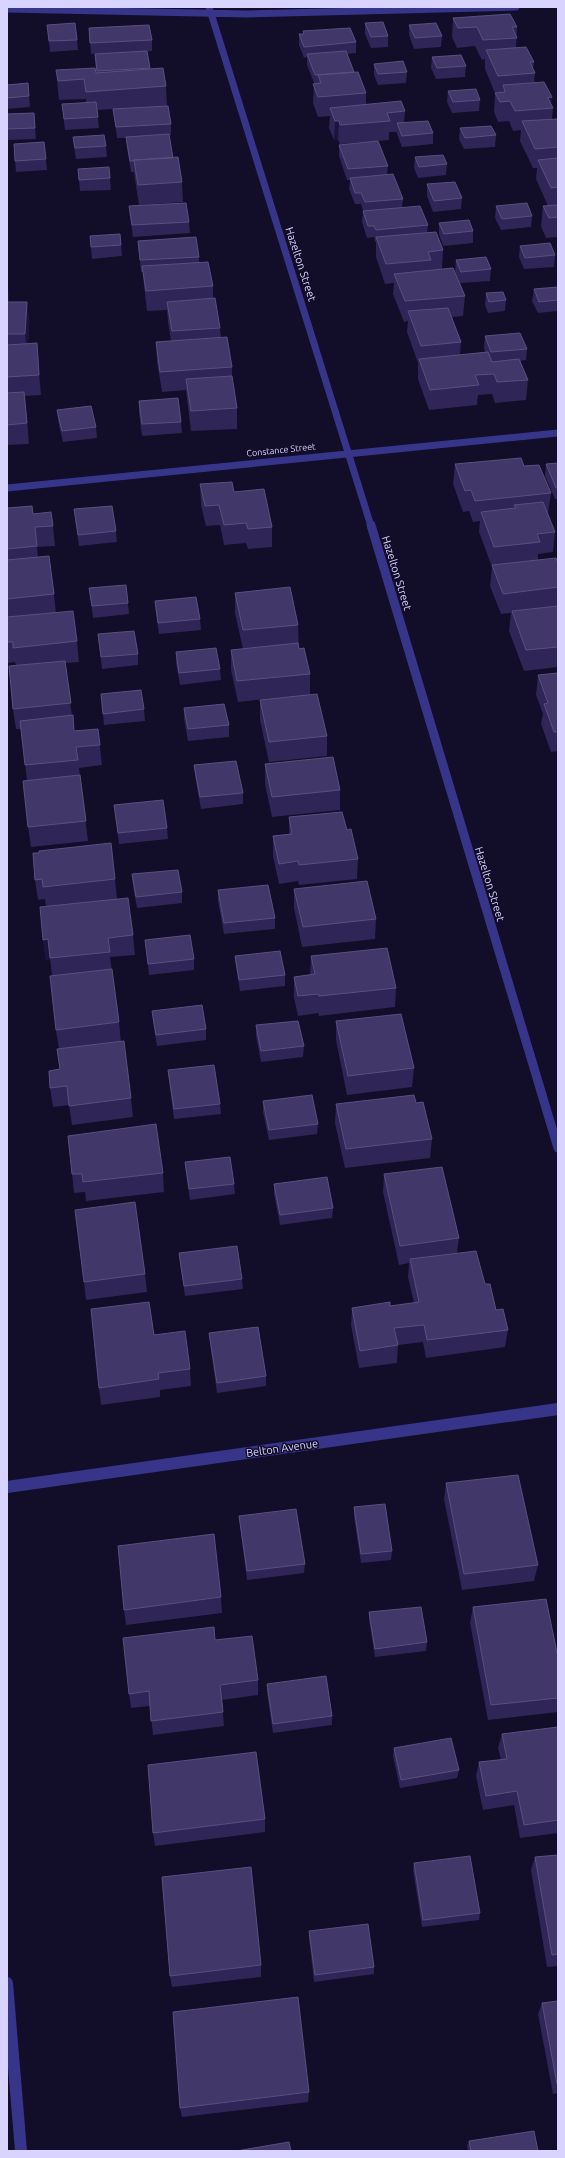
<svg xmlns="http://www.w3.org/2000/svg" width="565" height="2158" font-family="Ubuntu,sans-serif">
<rect width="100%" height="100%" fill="#120d28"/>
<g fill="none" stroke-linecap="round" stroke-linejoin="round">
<!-- minor-far2 -->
<path stroke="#37358a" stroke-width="7" d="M 209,7 L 371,526
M 7,9 L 248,14 L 516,7
M 7,488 L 558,433"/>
<!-- minor-far1 -->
<path stroke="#37358a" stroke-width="9" d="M 371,525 L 558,1148"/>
<!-- minor -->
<path stroke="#37358a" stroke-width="12" d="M 7,1487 L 558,1409
M 7,1983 L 21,2151"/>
</g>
<!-- wall -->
<path fill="#2f2557" d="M 453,18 L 517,27 L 516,48 L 534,62 L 533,69 L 535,73 L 534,83 L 552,97 L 551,104 L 553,108 L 552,119 L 558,121 L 558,237 L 546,238 L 541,226 L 543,206 L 548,206 L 536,179 L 537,168 L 533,168 L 520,141 L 521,130 L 513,131 L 509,121 L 498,122 L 494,112 L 495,93 L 485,69 L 485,59 L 482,60 L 475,46 L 457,48 L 452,37 Z
M 365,23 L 388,36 L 388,47 L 371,48 L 365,34 Z
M 47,25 L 77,40 L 78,50 L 50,52 Z
M 409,25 L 442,36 L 441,47 L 414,49 L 409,35 Z
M 89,28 L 152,40 L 152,51 L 91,54 Z
M 303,31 L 356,42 L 356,53 L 347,54 L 354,72 L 366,93 L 366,105 L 405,111 L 404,123 L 433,133 L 433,144 L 402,147 L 397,134 L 397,132 L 389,132 L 389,140 L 340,144 L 338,140 L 334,140 L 329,128 L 330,116 L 318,117 L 313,103 L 314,83 L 307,65 L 307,57 L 304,58 L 299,45 L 299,34 L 303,34 Z
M 147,51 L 150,69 L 166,86 L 167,106 L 171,124 L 171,135 L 169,135 L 173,158 L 182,182 L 183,202 L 139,205 L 135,180 L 134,172 L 131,172 L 127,148 L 126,138 L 117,138 L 113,109 L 97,110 L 99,128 L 65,130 L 62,104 L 86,103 L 86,99 L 59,100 L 56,70 L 96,73 L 95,54 Z
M 432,57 L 466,66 L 465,77 L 436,79 L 431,68 Z
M 374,64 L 407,72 L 406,83 L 378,85 L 374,75 Z
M 28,83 L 30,107 L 7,109 L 7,85 Z
M 448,91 L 480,100 L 479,111 L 452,113 L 447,102 Z
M 34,113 L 36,139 L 8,140 L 7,128 Z
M 460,128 L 496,135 L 495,147 L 464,149 L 459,139 Z
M 73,137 L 106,146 L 107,157 L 76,159 L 74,148 Z
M 44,142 L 47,170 L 16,172 L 15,161 Z
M 339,145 L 388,166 L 387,174 L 403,199 L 402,208 L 428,225 L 427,233 L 443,250 L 442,269 L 465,296 L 463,316 L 452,317 L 461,342 L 460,355 L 485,352 L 484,348 L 485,336 L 527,349 L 526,360 L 520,361 L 528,380 L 526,400 L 495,403 L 492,394 L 478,395 L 477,405 L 429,410 L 418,379 L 418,363 L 407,332 L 408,321 L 404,322 L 393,294 L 394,283 L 385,284 L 376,257 L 376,241 L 375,242 L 374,237 L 367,238 L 362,222 L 363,211 L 361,204 L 355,204 L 349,189 L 350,180 L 347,180 L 339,156 Z
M 415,157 L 447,164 L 446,175 L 418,178 L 414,168 Z
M 78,169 L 110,178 L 111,190 L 80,191 Z
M 427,184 L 462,198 L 461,209 L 433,212 L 427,196 Z
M 129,206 L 189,222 L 190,233 L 133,237 L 130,217 Z
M 496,206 L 532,216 L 531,227 L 501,230 L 495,218 Z
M 439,223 L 473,231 L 473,243 L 443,246 L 439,234 Z
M 90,236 L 121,245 L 122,256 L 92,259 Z
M 138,241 L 199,257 L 199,262 L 213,286 L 213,299 L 220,328 L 221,338 L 232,367 L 232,381 L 237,408 L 237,429 L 191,431 L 187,399 L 186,390 L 162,392 L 157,362 L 156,342 L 171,341 L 168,322 L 167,310 L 147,311 L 144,286 L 143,272 L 141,272 Z
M 520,246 L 555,255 L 554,267 L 524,269 L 519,257 Z
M 456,260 L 491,269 L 490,281 L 460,283 L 455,271 Z
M 7,277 L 9,302 L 27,302 L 29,322 L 28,344 L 37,343 L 41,395 L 25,396 L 29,444 L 7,445 Z
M 558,287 L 558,311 L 538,313 L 532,301 L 534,289 Z
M 486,293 L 506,300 L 505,311 L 488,313 L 485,305 Z
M 139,401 L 181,422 L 182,433 L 142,436 L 139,413 Z
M 57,410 L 96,427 L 97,438 L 63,442 L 58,421 Z
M 558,463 L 558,499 L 555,499 L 545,476 L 546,464 Z
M 455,464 L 524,466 L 551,493 L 548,514 L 555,532 L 553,552 L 538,554 L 538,560 L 558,564 L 558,667 L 524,671 L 509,631 L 511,613 L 501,614 L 490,586 L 492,567 L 479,532 L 480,521 L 473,522 L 469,511 L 463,512 L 453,484 Z
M 200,484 L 234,492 L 272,527 L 272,547 L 248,549 L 246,543 L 224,545 L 220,525 L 206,526 L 201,505 Z
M 7,508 L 33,514 L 53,526 L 55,546 L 37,547 L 38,557 L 54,594 L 56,613 L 77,641 L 79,662 L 65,663 L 74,731 L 98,729 L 102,765 L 79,768 L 88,841 L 31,847 L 28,827 L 27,780 L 21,729 L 16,729 L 13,709 L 16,665 L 15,662 L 7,663 Z
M 74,509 L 116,531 L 117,542 L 79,546 Z
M 89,588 L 128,603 L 129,614 L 93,618 Z
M 235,593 L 298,625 L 299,649 L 310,674 L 310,694 L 327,736 L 327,756 L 269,762 L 260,720 L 260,700 L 284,697 L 238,702 L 231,670 L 231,650 L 243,649 L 235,613 Z
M 155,601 L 200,619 L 201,630 L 159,634 L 156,613 Z
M 98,634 L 138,654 L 138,665 L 102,669 Z
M 176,652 L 220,669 L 221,680 L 180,685 L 176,663 Z
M 558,673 L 558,751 L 551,752 L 541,724 L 543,714 L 536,695 L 538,675 Z
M 101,694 L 144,709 L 145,721 L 104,725 Z
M 184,708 L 229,725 L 229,737 L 188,741 L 184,719 Z
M 265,764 L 340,790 L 340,810 L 272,817 L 265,784 Z
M 194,765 L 243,793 L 243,804 L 201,809 L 195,776 Z
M 114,805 L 167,828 L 168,839 L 119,844 Z
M 289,817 L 347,830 L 358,859 L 357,879 L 299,885 L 298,881 L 279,884 L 273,856 L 273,836 L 289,834 Z
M 39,853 L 115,879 L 117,899 L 133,935 L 135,955 L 110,957 L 119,1022 L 121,1042 L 131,1098 L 133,1117 L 72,1125 L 69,1105 L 53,1107 L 50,1088 L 60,1069 L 59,1049 L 56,1030 L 52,975 L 50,959 L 46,960 L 43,940 L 46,906 L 45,899 L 38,900 L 35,880 Z
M 132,874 L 182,892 L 182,903 L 137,908 L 133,886 Z
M 294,889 L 376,919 L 375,939 L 302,947 L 294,908 Z
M 218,890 L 275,918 L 275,929 L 224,934 L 218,901 Z
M 145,940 L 194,959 L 194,970 L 149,975 Z
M 235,956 L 285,975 L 285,986 L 240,991 L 236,967 Z
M 311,956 L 396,988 L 395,1007 L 319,1016 L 318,1013 L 298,1016 L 294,997 L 294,977 L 310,975 Z
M 152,1011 L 206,1029 L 206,1040 L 157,1046 L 153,1022 Z
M 336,1021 L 414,1068 L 412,1087 L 347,1095 L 336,1040 Z
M 256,1025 L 304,1046 L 303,1057 L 261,1062 L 256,1036 Z
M 168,1070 L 220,1104 L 221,1114 L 174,1119 L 169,1081 Z
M 263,1101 L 318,1124 L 317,1134 L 269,1140 L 263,1112 Z
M 416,1103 L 432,1139 L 430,1158 L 345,1168 L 335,1123 L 336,1104 Z
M 68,1136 L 163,1173 L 164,1192 L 86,1201 L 85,1192 L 74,1193 Z
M 185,1162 L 234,1184 L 235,1194 L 190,1200 L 186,1173 Z
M 384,1174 L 459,1238 L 457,1253 L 485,1284 L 496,1310 L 508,1330 L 505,1347 L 426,1358 L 423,1342 L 398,1345 L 397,1363 L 359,1368 L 351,1325 L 352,1308 L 390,1306 L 414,1303 L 408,1277 L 409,1263 L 399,1265 L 383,1192 Z
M 274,1184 L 333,1208 L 332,1218 L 280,1225 L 274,1194 Z
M 179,1253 L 242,1279 L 243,1289 L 185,1296 L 180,1264 Z
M 145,1274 L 147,1292 L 86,1300 L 84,1282 Z
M 209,1333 L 266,1376 L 266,1386 L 217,1393 L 210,1343 Z
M 154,1335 L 190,1369 L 191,1386 L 160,1390 L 160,1397 L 101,1405 L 99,1388 Z
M 446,1483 L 538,1565 L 534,1581 L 462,1590 L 444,1499 Z
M 354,1507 L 392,1551 L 391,1560 L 361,1563 L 354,1517 Z
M 239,1516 L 305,1564 L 304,1573 L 247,1580 L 240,1525 Z
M 221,1597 L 222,1613 L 126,1625 L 124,1610 Z
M 473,1607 L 558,1658 L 558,1712 L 488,1720 L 470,1623 Z
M 369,1612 L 427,1642 L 426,1651 L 375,1657 L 369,1620 Z
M 215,1640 L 258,1680 L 258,1695 L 222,1700 L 224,1726 L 153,1735 L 150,1706 L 131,1708 L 129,1694 Z
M 267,1684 L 332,1716 L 332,1725 L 273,1733 L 267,1692 Z
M 558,1727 L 558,1833 L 520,1838 L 514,1805 L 483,1810 L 476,1776 L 479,1762 L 501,1760 L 498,1748 L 502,1734 Z
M 394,1748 L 459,1770 L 457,1778 L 400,1788 L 393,1756 Z
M 265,1819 L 265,1832 L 155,1846 L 153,1833 Z
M 558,1855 L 558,1966 L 547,1967 L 531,1870 L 535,1857 Z
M 414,1863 L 480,1913 L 479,1920 L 422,1927 L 413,1870 Z
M 309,1931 L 374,1967 L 374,1974 L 314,1982 L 309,1938 Z
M 261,1965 L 261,1977 L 172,1987 L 170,1976 Z
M 558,2001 L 558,2093 L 553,2094 L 538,2014 L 542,2003 Z
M 309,2092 L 308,2102 L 182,2117 L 180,2108 Z
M 469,2141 L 538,2151 L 468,2151 L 467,2146 Z"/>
<!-- shaded-wall -->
<path fill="#1c143c" d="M 552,97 L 550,108 L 548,98 Z
M 335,121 L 339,121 L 338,140 L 334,140 Z
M 7,277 L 8,282 L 9,310 L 7,290 Z
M 27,302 L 29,322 L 27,354 L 25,334 Z
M 37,343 L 39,363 L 41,395 L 39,375 Z
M 48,939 L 50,959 L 46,960 L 43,940 Z"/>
<!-- building -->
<path fill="#413869" stroke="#595080" d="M 510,14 L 517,27 L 512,27 L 517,38 L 483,40 L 477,27 L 458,28 L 453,18 Z
M 383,22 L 388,36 L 371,37 L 365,23 Z
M 75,23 L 77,40 L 49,41 L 47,25 Z
M 436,23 L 442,36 L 415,38 L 409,25 Z
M 149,25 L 152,40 L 90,43 L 89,28 Z
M 350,28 L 356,42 L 304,47 L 299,34 L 304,34 L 303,31 Z
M 526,47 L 534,62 L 530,62 L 535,73 L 498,76 L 486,50 Z
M 147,51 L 150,68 L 97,71 L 95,54 Z
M 346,51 L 354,72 L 315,75 L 307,54 Z
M 461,55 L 466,66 L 437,68 L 432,57 Z
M 403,61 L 407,72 L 378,74 L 374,64 Z
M 95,68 L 96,73 L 163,68 L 166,86 L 86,92 L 84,79 L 58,81 L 56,70 Z
M 358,72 L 366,93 L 318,97 L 313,84 L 321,83 L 318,75 Z
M 544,82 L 552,97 L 548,98 L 553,108 L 515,111 L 510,101 L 500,102 L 495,93 L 505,92 L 503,85 Z
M 28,83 L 29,96 L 7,98 L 7,85 Z
M 476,89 L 480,100 L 453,102 L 448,91 Z
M 401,101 L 405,111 L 387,113 L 390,121 L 340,125 L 339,121 L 335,121 L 330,108 Z
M 96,102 L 98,117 L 64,119 L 62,104 Z
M 168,106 L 171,124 L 116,127 L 113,109 Z
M 34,113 L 35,128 L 7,129 L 7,114 Z
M 557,119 L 558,121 L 558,147 L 535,149 L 522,121 Z
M 428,121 L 433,133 L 402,136 L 397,123 Z
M 491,126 L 496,135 L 465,138 L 460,128 Z
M 169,134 L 173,158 L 134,160 L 134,161 L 130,161 L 126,137 Z
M 104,135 L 106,146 L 75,148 L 73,137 Z
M 378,141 L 388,166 L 348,169 L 339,145 Z
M 44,142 L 46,159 L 15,161 L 14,144 Z
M 443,155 L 447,164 L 419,167 L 415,157 Z
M 178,157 L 182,182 L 138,185 L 134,160 Z
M 558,158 L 558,187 L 551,188 L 538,160 Z
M 109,167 L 110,178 L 79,180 L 78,169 Z
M 393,174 L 403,199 L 365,202 L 361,193 L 355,193 L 350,178 Z
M 455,182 L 462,198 L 434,201 L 427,184 Z
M 186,203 L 189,222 L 132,225 L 129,206 Z
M 527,203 L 532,216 L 502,219 L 496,206 Z
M 558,205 L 558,217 L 549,218 L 543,206 Z
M 420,206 L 428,225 L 376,230 L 374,226 L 368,226 L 363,211 Z
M 469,220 L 473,231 L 444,234 L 439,223 Z
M 436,232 L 443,250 L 428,252 L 431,260 L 386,264 L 376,237 Z
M 120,234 L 121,245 L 91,247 L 90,236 Z
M 196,237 L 199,257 L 140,260 L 138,241 Z
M 550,243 L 555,255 L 525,258 L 520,246 Z
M 486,257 L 491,269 L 461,272 L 456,260 Z
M 208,262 L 213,286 L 146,291 L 142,266 Z
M 453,268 L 465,296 L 405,301 L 394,274 Z
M 558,287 L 558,300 L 539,302 L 534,289 Z
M 503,292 L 506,300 L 489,302 L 486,293 Z
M 215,298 L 220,328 L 172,331 L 167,302 Z
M 7,302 L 27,302 L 25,334 L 7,334 Z
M 448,308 L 461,342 L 421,346 L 408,311 Z
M 520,333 L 527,349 L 491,352 L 485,336 Z
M 227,337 L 232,367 L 160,372 L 156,342 Z
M 37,343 L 39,375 L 7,377 L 7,345 Z
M 488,352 L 492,362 L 519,359 L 528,380 L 497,382 L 494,374 L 475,375 L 479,385 L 430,390 L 419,359 Z
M 232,376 L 237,408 L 191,411 L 186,379 Z
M 24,392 L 27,423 L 7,425 L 7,393 Z
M 178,398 L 181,422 L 142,424 L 139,401 Z
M 91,406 L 96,427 L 62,431 L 57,410 Z
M 521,458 L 524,466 L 539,465 L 551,493 L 475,501 L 471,490 L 465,491 L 455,464 Z
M 558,463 L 558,487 L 556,488 L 546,464 Z
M 232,482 L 234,492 L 264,489 L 272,527 L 248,529 L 246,523 L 224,525 L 219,505 L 205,506 L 200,484 Z
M 543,502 L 555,532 L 537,534 L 540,542 L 494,547 L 481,512 L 516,508 L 514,505 Z
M 32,506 L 33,514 L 51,512 L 53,526 L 35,527 L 37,546 L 7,549 L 7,508 Z
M 112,506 L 116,531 L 78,535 L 74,509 Z
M 49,556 L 54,594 L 7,599 L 7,560 Z
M 556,558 L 558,564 L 558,587 L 503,594 L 492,565 Z
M 126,585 L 128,603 L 92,606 L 89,588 Z
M 290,587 L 298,625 L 243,630 L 235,593 Z
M 196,597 L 200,619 L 158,623 L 155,601 Z
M 558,606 L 558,647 L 526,650 L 512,611 Z
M 73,611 L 77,641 L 13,648 L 13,642 L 7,642 L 7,617 Z
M 134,631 L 138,654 L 101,657 L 98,634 Z
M 298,643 L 299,649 L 304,648 L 310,674 L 237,681 L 231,650 Z
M 216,648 L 220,669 L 179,673 L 176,652 Z
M 65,661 L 71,703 L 13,709 L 9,666 Z
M 558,673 L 558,732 L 554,732 L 544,704 L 548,703 L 538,675 Z
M 141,690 L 144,709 L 103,714 L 101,694 Z
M 317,694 L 327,736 L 269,742 L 260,700 Z
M 224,704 L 229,725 L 188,729 L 184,708 Z
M 73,715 L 74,731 L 98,729 L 100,745 L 76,747 L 78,760 L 25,765 L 20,721 Z
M 333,757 L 340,790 L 272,797 L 265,764 Z
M 236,761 L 243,793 L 200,797 L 194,765 Z
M 80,775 L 86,821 L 28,827 L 23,781 Z
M 163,800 L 167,828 L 118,833 L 114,805 Z
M 342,812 L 347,830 L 351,829 L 358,859 L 299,865 L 298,861 L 279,864 L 273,836 L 292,834 L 289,817 Z
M 111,843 L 115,879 L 43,887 L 42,879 L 35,880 L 33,853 L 39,853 L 39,851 Z
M 178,870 L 182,892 L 136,897 L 132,874 Z
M 367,881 L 376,919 L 303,927 L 294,889 Z
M 268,885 L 275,918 L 224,923 L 218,890 Z
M 128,898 L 133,935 L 108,938 L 110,952 L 50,958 L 48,939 L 43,940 L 40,907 Z
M 190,935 L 194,959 L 148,964 L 145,940 Z
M 387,948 L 396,988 L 319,996 L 318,994 L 298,996 L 294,977 L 315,974 L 311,956 Z
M 280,951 L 285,975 L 239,980 L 235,956 Z
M 112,969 L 119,1022 L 56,1030 L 50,976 Z
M 202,1005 L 206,1029 L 156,1035 L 152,1011 Z
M 401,1014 L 414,1068 L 348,1076 L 336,1021 Z
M 298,1021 L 304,1046 L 261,1051 L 256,1025 Z
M 124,1041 L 131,1098 L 69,1106 L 67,1086 L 50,1088 L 49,1071 L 60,1069 L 57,1049 Z
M 214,1065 L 220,1104 L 174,1109 L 168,1070 Z
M 312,1095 L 318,1124 L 269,1130 L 263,1101 Z
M 414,1095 L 416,1103 L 423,1102 L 432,1139 L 346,1149 L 336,1104 Z
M 156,1124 L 163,1173 L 83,1182 L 82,1174 L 72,1174 L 68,1136 Z
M 230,1157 L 234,1184 L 189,1189 L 185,1162 Z
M 442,1167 L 459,1238 L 400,1246 L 384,1174 Z
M 327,1177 L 333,1208 L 280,1215 L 274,1184 Z
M 135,1202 L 145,1274 L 84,1282 L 75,1210 Z
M 237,1246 L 242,1279 L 184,1286 L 179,1253 Z
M 476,1251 L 485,1284 L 490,1284 L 496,1310 L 503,1309 L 508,1330 L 427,1340 L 424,1325 L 394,1328 L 398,1345 L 360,1351 L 352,1308 L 390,1302 L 390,1306 L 419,1302 L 410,1259 Z
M 149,1302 L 154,1335 L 185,1331 L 190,1369 L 158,1373 L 159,1379 L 99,1388 L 91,1309 Z
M 258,1327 L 266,1376 L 217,1383 L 209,1333 Z
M 518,1475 L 538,1565 L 464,1574 L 446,1483 Z
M 385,1504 L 392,1551 L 361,1554 L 354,1507 Z
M 296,1509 L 305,1564 L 247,1571 L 239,1516 Z
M 214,1534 L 221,1597 L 124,1610 L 118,1546 Z
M 546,1599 L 558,1658 L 558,1698 L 491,1705 L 473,1607 Z
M 421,1607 L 427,1642 L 375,1649 L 369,1612 Z
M 214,1627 L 215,1640 L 252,1636 L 258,1680 L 220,1685 L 223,1712 L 151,1721 L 149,1691 L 129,1694 L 123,1638 Z
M 326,1676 L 332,1716 L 273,1724 L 267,1684 Z
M 558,1727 L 558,1820 L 524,1825 L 517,1791 L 486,1796 L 479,1762 L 507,1759 L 502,1734 Z
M 451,1738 L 459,1770 L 401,1780 L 394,1748 Z
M 256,1752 L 265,1819 L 153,1833 L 148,1765 Z
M 558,1855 L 558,1954 L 552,1955 L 535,1857 Z
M 470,1856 L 480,1913 L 423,1920 L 414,1863 Z
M 251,1867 L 261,1965 L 170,1976 L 162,1877 Z
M 368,1924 L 374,1967 L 315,1975 L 309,1931 Z
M 298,1997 L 309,2092 L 180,2108 L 173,2012 Z
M 558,2001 L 558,2083 L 557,2084 L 542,2003 Z
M 534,2131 L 538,2151 L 471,2151 L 469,2141 Z
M 289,2142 L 291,2151 L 236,2151 Z"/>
<g text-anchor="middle" stroke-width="3" stroke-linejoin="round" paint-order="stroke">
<!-- far-street labels -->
<g font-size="9" fill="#d9d4ff" stroke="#120d28">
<text transform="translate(281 450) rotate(-6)" y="3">Constance Street</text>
</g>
<!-- street labels -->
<g font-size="11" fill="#d9d4ff" stroke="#120d28">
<text transform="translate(301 264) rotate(72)" y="4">Hazelton Street</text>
<text transform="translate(397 573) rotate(73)" y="4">Hazelton Street</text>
<text transform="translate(490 884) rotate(73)" y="4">Hazelton Street</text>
<text transform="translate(282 1448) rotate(-8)" y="4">Belton Avenue</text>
</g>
</g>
<!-- border -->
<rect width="565" height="2158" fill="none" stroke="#d9d4ff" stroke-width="16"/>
</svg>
